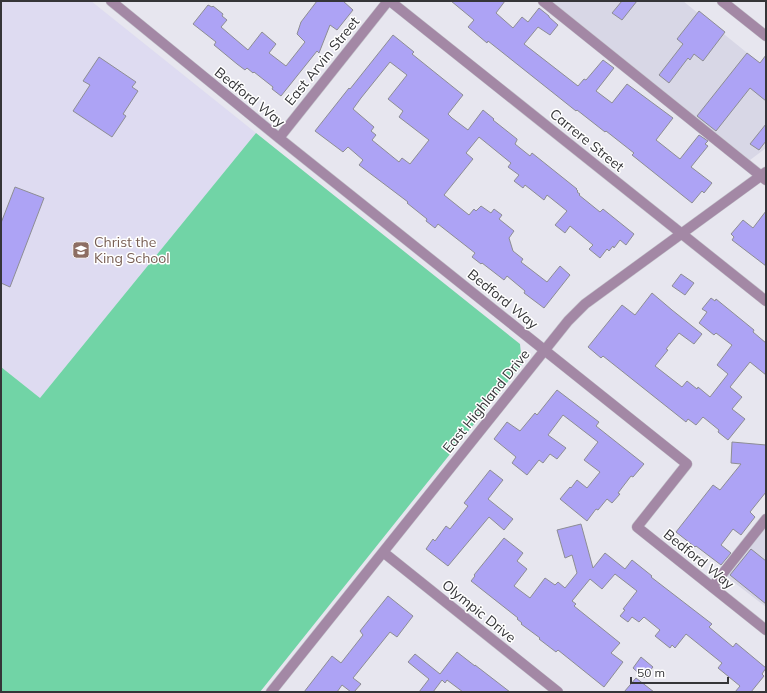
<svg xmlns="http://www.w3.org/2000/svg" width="767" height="693" font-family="Mulish,sans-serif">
<rect width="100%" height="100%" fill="#e7e6ef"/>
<!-- built -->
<path fill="#d8d7e6" d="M 551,1 L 683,1 L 766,68 L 766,148 L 750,160 Z
M 766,526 L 766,607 L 726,576 Z"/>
<!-- education -->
<path fill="#dedbf1" d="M 1,1 L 91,1 L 256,133 L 40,398 L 1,367 Z"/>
<!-- green -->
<path fill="#71d4a6" d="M 256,133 L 520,344 L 522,364 L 260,692 L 1,692 L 1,367 L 40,398 Z"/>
<!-- building -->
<path fill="#ada3f5" stroke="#8d8d94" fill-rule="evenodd" d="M 317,1 L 343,1 L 353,10 L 337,30 L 330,25 L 319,53 L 317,51 L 281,96 L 272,89 L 273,87 L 254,72 L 253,73 L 247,68 L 245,70 L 237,64 L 214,45 L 216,42 L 193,24 L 208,5 L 212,7 L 213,6 L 223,14 L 222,16 L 227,20 L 221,27 L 248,50 L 262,32 L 276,44 L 269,53 L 286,66 L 305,42 L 297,34 L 301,22 Z
M 451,1 L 505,1 L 496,13 L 513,28 L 522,17 L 528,22 L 539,8 L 549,16 L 549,17 L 558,25 L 550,35 L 538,27 L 524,44 L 578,86 L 584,79 L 586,80 L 603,60 L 614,68 L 596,91 L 612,103 L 627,84 L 673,118 L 656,140 L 680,159 L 699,135 L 708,141 L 705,144 L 708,146 L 691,167 L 712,183 L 704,193 L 702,191 L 692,203 L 632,155 L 634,153 L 606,131 L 605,132 L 577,110 L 576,111 L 488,41 L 487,43 L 468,27 L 474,20 Z
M 622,1 L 637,1 L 622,20 L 612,13 Z
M 699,11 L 725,32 L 703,61 L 694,54 L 690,60 L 688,58 L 669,83 L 659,75 L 683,44 L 677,39 Z
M 393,35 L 414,52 L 412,54 L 463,95 L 448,114 L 452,118 L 468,130 L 483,110 L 494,119 L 493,120 L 517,139 L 517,140 L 515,144 L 530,156 L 532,153 L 577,189 L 576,189 L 578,191 L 577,192 L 580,194 L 579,195 L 600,212 L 603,209 L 634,234 L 626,245 L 620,240 L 614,248 L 613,246 L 609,251 L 607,249 L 600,258 L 589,249 L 593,245 L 570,226 L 565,233 L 555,225 L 567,211 L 547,195 L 544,200 L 525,185 L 523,188 L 514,181 L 519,175 L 508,167 L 511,163 L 479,137 L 466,153 L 473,159 L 444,195 L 469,215 L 474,209 L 476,211 L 481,206 L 491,213 L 494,209 L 502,215 L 499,219 L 514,231 L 509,238 L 513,251 L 523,259 L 521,262 L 547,282 L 560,266 L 570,275 L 544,308 L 524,293 L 525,291 L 507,276 L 504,280 L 482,263 L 481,264 L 472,257 L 475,253 L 438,224 L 435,228 L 426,221 L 427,219 L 407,203 L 408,202 L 359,165 L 363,160 L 348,147 L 343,152 L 315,131 L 349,88 L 350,89 ZM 390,62 L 407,75 L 388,99 L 403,111 L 399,117 L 429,140 L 410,164 L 402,158 L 399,162 L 372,140 L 376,135 L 371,131 L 374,127 L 353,109 L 361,98 Z
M 747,53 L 760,63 L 766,55 L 766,101 L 750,88 L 716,131 L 697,116 Z
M 99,57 L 136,82 L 132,87 L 138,91 L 123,114 L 126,116 L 112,137 L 73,111 L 90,85 L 83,81 Z
M 766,124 L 766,141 L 759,150 L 750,144 Z
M 15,187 L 44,198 L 10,287 L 1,283 L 1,223 Z
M 766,211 L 766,266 L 732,240 L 734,237 L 731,234 L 743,220 L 753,228 Z
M 681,274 L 694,283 L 685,295 L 672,286 Z
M 652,293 L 672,310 L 702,334 L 694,344 L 679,333 L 666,349 L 668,350 L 655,366 L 682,387 L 687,381 L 697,389 L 698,387 L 710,397 L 728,374 L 717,365 L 732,345 L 716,333 L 714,335 L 699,323 L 707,312 L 702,309 L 711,298 L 715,301 L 716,299 L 754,330 L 753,332 L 766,343 L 766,375 L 750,362 L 730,387 L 742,397 L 732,409 L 745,419 L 728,440 L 718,432 L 719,430 L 703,417 L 696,425 L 688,419 L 686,422 L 603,356 L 601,358 L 588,347 L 622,305 L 635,315 Z
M 557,390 L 599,422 L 596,426 L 644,464 L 633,477 L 631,476 L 618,493 L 620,494 L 612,503 L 607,499 L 598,510 L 596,509 L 587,521 L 560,499 L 570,487 L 571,488 L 577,480 L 587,488 L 600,472 L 584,460 L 598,442 L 563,415 L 548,435 L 566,448 L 557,459 L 550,454 L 543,463 L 539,460 L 527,475 L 512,463 L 516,457 L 494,439 L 507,422 L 520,431 L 535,413 L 537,415 Z
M 732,442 L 766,445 L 766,492 L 750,512 L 755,517 L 741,535 L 733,529 L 721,545 L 731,553 L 721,565 L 696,546 L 695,547 L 676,532 L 713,485 L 720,490 L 741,464 L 731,463 Z
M 490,470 L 503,480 L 488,499 L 513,519 L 504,530 L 489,517 L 448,566 L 426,549 L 433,539 L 435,541 L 446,526 L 450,529 L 468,506 L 464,503 Z
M 581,524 L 593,568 L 605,553 L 625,569 L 632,560 L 652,576 L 651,577 L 712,624 L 709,627 L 733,647 L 736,643 L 766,668 L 762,674 L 764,676 L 751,692 L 735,692 L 740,686 L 718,668 L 722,663 L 686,634 L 675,648 L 672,645 L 670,648 L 655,636 L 660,630 L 644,617 L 639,622 L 632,617 L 628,622 L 620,616 L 625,610 L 623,609 L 637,591 L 615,574 L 602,589 L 590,579 L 572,601 L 576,604 L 574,606 L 620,643 L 611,653 L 623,662 L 604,687 L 558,650 L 556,652 L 539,639 L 540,638 L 521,624 L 522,623 L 517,619 L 518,618 L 471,581 L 475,576 L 474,575 L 504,538 L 523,553 L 517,561 L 527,569 L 514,586 L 530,598 L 545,578 L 555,585 L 558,582 L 565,588 L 577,573 L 572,555 L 565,558 L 557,530 Z
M 751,549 L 766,561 L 766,604 L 730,575 Z
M 388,596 L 413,616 L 397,637 L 390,632 L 353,678 L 361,684 L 354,692 L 351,692 L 342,685 L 337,692 L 304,692 L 332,656 L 341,663 L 363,635 L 360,631 Z
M 457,652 L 475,666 L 475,665 L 510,692 L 463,692 L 447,680 L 445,683 L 442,680 L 433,692 L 419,692 L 429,679 L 408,662 L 415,654 L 440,674 Z
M 641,657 L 653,667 L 644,678 L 633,668 Z
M 636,678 L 654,692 L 624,692 Z"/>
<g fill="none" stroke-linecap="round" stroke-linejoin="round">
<defs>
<path id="minor" d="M 111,1 L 279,138 L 687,464 L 637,527 L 766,630
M 390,1 L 766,301
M 543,1 L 766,180
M 722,1 L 766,36
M 279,138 L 388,1
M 383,552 L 558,692
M 712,587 L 766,519
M 271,692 L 568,321 L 585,304 L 766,172"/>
</defs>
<!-- minor casing -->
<use href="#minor" stroke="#c3c3ca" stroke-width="11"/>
<!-- minor -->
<use href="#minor" stroke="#a388a5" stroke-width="10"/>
</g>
<!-- icons -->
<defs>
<symbol id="school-square" viewBox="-11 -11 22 22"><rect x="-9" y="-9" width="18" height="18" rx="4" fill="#8d6e63" stroke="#fff"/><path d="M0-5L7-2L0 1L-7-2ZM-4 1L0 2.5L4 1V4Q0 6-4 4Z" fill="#fff"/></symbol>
</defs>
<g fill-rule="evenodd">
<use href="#school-square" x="71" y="240" width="20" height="20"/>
</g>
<g text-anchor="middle" stroke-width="3" stroke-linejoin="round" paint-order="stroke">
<!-- street labels -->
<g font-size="14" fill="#353538" stroke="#fff">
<text transform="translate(322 61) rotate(-51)" y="5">East Arvin Street</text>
<text transform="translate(250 97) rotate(39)" y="5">Bedford Way</text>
<text transform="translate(587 140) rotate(39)" y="5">Carrere Street</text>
<text transform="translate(503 299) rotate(39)" y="5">Bedford Way</text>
<text transform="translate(486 401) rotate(-51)" y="5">East Highland Drive</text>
<text transform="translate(699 559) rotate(39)" y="5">Bedford Way</text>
<text transform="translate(479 611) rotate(39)" y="5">Olympic Drive</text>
</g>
<!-- education labels -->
<g font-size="14" fill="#785e54" stroke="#fff" text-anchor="start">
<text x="94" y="247">Christ the<tspan x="94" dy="16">King School</tspan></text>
</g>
</g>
<!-- border -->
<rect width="767" height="693" fill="none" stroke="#353538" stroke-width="4"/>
<!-- scale -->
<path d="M631 677v6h97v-6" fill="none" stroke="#353538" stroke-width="2"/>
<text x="637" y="677" font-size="12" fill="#353538" stroke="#ffffff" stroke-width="3" paint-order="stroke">50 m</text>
</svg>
